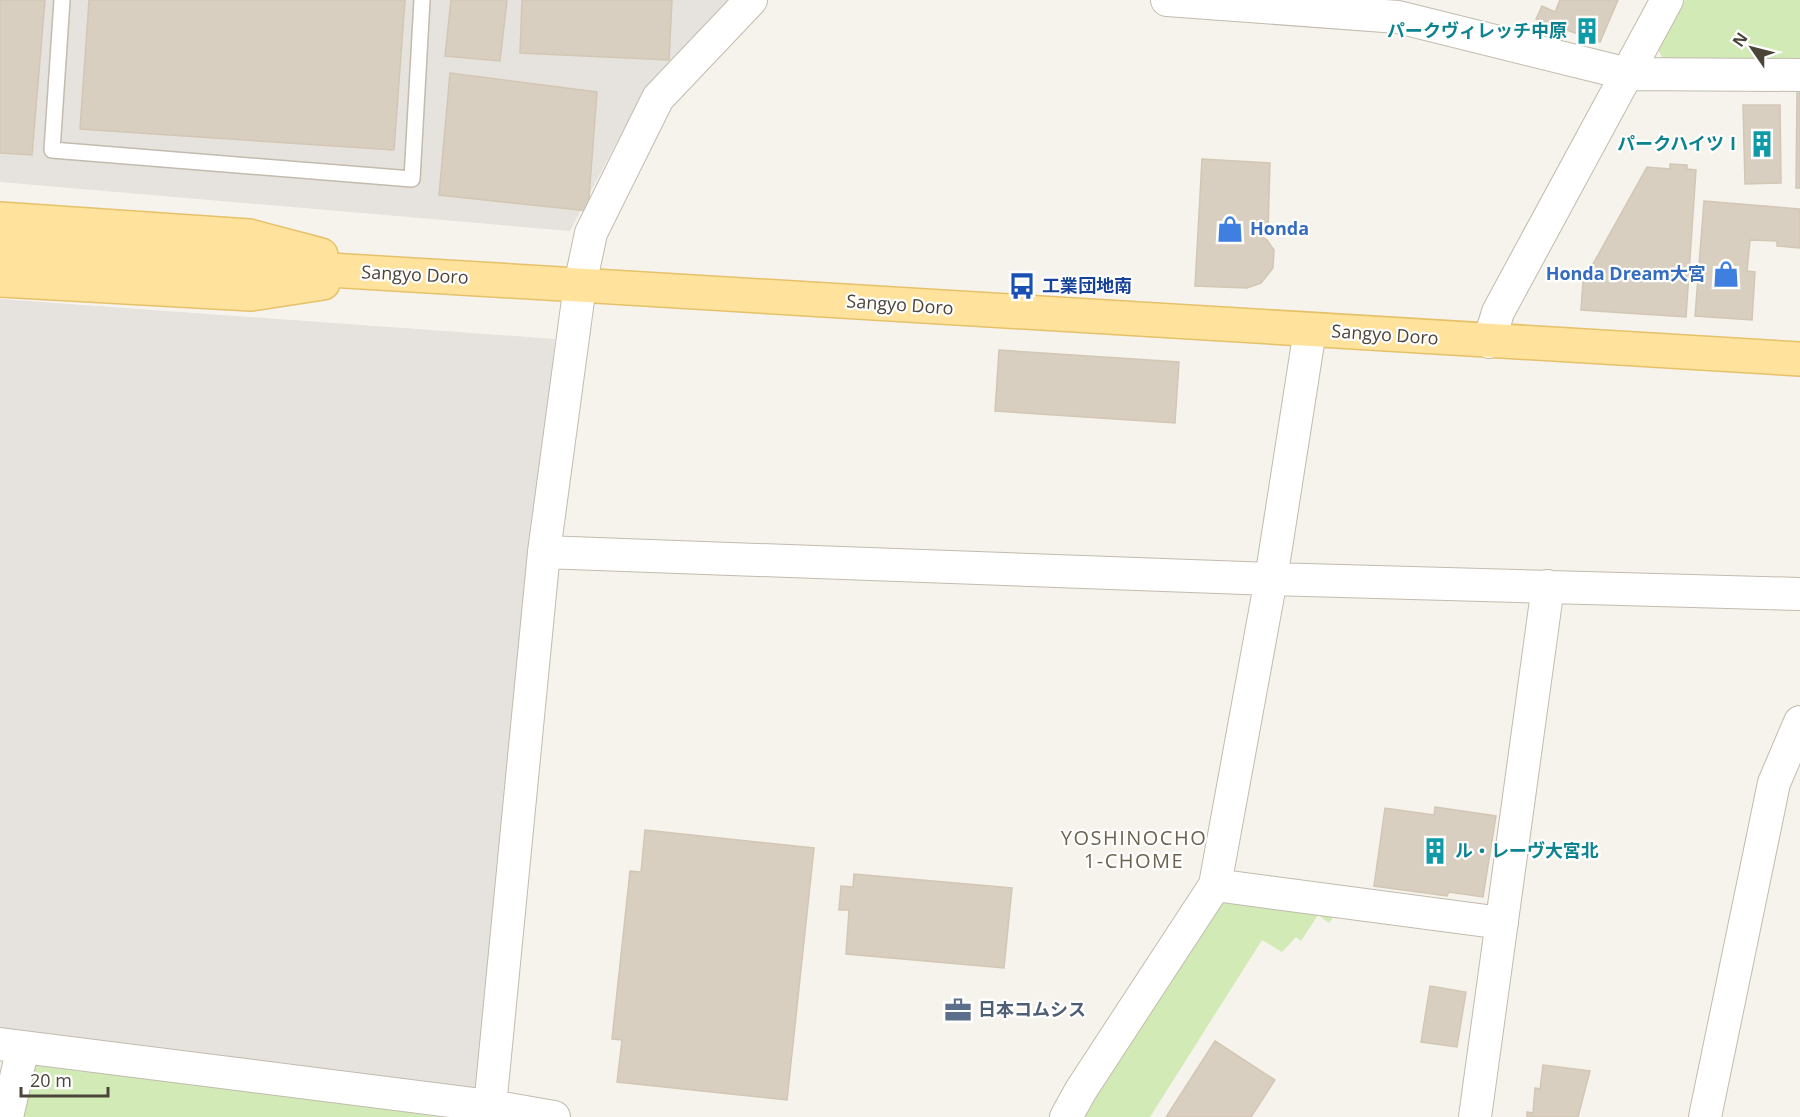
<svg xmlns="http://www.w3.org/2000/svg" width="1800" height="1117" font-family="'Open Sans','Noto Sans JP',sans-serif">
<rect width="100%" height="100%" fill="#f6f3ec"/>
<!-- industrial -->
<path fill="#e6e2dd" d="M 0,0 L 728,0 L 642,94 L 570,231 L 0,182 Z
M 0,299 L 555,339 L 477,1095 L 0,1031 Z"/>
<!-- green -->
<path fill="#d2eab5" d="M 1685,0 L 1800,0 L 1800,61 L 1664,61 L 1658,49 Z
M 1223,890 L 1342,905 L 1329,923 L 1318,915 L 1301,941 L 1296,937 L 1282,952 L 1262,940 L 1150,1117 L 1074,1117 Z
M 38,1064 L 443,1117 L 17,1117 L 27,1072 Z"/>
<!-- building -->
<path fill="#d8cfc1" stroke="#d3c7b4" stroke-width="1.5" d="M 0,0 L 45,0 L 32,155 L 0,153 Z
M 89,0 L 405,0 L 394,150 L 80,129 Z
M 451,0 L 507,0 L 500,61 L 445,56 Z
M 522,0 L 672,0 L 669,60 L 520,53 Z
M 1560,0 L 1618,0 L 1600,42 L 1536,19 L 1542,6 L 1555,12 Z
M 450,73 L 597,92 L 588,211 L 439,195 Z
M 1797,93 L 1800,93 L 1800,188 L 1796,188 Z
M 1743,105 L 1780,105 L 1781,183 L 1745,184 Z
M 1202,159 L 1270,163 L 1268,230 L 1260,230 L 1259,235 L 1267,240 L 1274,250 L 1273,268 L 1261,283 L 1247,288 L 1195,286 Z
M 1670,164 L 1687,165 L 1687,169 L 1696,170 L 1686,317 L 1581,310 L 1583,282 L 1647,167 L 1670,169 Z
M 1704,201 L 1800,209 L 1800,248 L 1777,246 L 1777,241 L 1750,240 L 1747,271 L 1755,272 L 1752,320 L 1695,316 Z
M 999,350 L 1179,362 L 1175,423 L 995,411 Z
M 1435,807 L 1496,816 L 1483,897 L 1449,892 L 1447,896 L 1374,886 L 1385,808 L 1434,815 Z
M 645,830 L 814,848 L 787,1100 L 617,1082 L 622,1040 L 612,1039 L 630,871 L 641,872 Z
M 854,874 L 1012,888 L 1004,968 L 846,954 L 849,910 L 839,910 L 841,886 L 853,887 Z
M 1430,986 L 1466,992 L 1457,1047 L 1421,1042 Z
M 1215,1041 L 1275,1080 L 1251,1117 L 1166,1117 Z
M 1543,1065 L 1590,1071 L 1578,1117 L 1527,1117 L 1527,1112 L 1533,1113 L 1535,1088 L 1540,1089 Z"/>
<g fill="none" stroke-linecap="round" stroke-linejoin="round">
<defs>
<path id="service" d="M 62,0 L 52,150 L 412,179 L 422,0"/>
<path id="minor" d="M 1167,0 L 1398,17 L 1628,74 L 1800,75
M 1489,342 L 1498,312 L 1667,0
M 544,552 L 1271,579 L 1800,594
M 1215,885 L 1502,923
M 0,1044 L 490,1106 L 554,1117
M 7,1117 L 23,1047
M 489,1117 L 544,552 L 580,285 L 591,233 L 658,98 L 751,0
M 1066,1117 L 1081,1090 L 1215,885 L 1271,579 L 1310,330
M 1475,1117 L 1548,586
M 1705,1117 L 1774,783 L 1800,722"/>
<path id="primary" d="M 0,219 L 249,236 L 321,255
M 0,250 L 1800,359
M 0,280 L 251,294 L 323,283"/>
</defs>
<!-- service casing -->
<use href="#service" stroke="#c2bbae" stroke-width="18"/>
<!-- minor casing -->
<use href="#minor" stroke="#c2bbae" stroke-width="34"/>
<!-- primary casing -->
<use href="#primary" stroke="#e6c16a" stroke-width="36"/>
<!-- service -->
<use href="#service" stroke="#fff" stroke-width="15"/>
<!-- minor -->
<use href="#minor" stroke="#fff" stroke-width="32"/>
<!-- primary -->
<use href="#primary" stroke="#ffe39c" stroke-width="33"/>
</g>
<!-- icons -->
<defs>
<symbol id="building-bare" viewBox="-9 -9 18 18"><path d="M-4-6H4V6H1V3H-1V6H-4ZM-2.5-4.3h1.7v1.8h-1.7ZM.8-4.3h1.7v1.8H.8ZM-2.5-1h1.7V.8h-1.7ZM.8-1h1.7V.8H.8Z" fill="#0f9aa8" stroke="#fff" stroke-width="2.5" paint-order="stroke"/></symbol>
<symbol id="shop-bare" viewBox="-9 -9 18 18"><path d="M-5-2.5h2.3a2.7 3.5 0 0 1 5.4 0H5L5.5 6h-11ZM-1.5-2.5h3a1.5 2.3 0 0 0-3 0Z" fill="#3f7fe0" stroke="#fff" stroke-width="2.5" paint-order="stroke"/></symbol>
<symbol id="bus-bare" viewBox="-9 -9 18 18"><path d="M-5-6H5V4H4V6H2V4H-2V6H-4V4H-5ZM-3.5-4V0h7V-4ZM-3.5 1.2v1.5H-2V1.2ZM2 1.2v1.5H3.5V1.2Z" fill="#1a4fb4" stroke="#fff" stroke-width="2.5" paint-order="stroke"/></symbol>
<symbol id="office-bare" viewBox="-9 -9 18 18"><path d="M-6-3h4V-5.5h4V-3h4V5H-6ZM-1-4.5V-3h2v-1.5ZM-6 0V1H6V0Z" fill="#5c6f8a" stroke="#fff" stroke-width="2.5" paint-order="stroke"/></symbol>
</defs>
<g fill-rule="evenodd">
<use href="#building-bare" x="1568" y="12" width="38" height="38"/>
<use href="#building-bare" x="1743" y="125" width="38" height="38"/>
<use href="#shop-bare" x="1211" y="210" width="38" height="38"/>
<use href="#shop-bare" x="1707" y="255" width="38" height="38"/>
<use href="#bus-bare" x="1003" y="267" width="38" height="38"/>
<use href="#building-bare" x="1416" y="832" width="38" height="38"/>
<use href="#office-bare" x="939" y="991" width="38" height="38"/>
</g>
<g text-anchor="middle" stroke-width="4.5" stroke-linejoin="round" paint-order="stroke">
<!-- culture labels -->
<g font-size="18" font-weight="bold" fill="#0d838f" stroke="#fff" text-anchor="end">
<text x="1567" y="37">パークヴィレッチ中原</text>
<text x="1742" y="150">パークハイツⅠ</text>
<text x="1455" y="857" text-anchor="start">ル・レーヴ大宮北</text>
</g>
<!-- shop labels -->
<g font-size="18" font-weight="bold" fill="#366cbe" stroke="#fff" text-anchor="start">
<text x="1250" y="235">Honda</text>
<text x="1706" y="280" text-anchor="end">Honda Dream大宮</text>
</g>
<!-- street labels -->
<g font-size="18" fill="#4b4439" stroke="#fff">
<text transform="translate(415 275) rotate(3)" y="6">Sangyo Doro</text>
<text transform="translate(900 305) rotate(4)" y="6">Sangyo Doro</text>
<text transform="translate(1385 335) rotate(4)" y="6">Sangyo Doro</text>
</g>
<!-- transit labels -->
<g font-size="18" font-weight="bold" fill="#164399" stroke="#fff" text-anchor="start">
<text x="1042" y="292">工業団地南</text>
</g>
<!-- service labels -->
<g font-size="18" font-weight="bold" fill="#4e5e75" stroke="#fff" text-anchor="start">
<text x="978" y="1016">日本コムシス</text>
</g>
<!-- neighbourhood labels -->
<g font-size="20" letter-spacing="1.5" fill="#6e6250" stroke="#fff">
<text x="1134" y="845">YOSHINOCHO<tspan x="1134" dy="23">1-CHOME</tspan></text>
</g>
</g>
<!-- north arrow -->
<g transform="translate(1752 48) rotate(305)" stroke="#ffffff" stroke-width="4.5" paint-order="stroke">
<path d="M0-4.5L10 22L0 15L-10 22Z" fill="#4b4439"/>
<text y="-9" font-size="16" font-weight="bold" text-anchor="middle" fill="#4b4439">N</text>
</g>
<!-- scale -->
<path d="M21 1087v9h87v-9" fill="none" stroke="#4b4439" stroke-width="3"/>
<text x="30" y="1087" font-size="18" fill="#4b4439" stroke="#ffffff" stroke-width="4.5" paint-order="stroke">20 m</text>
</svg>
